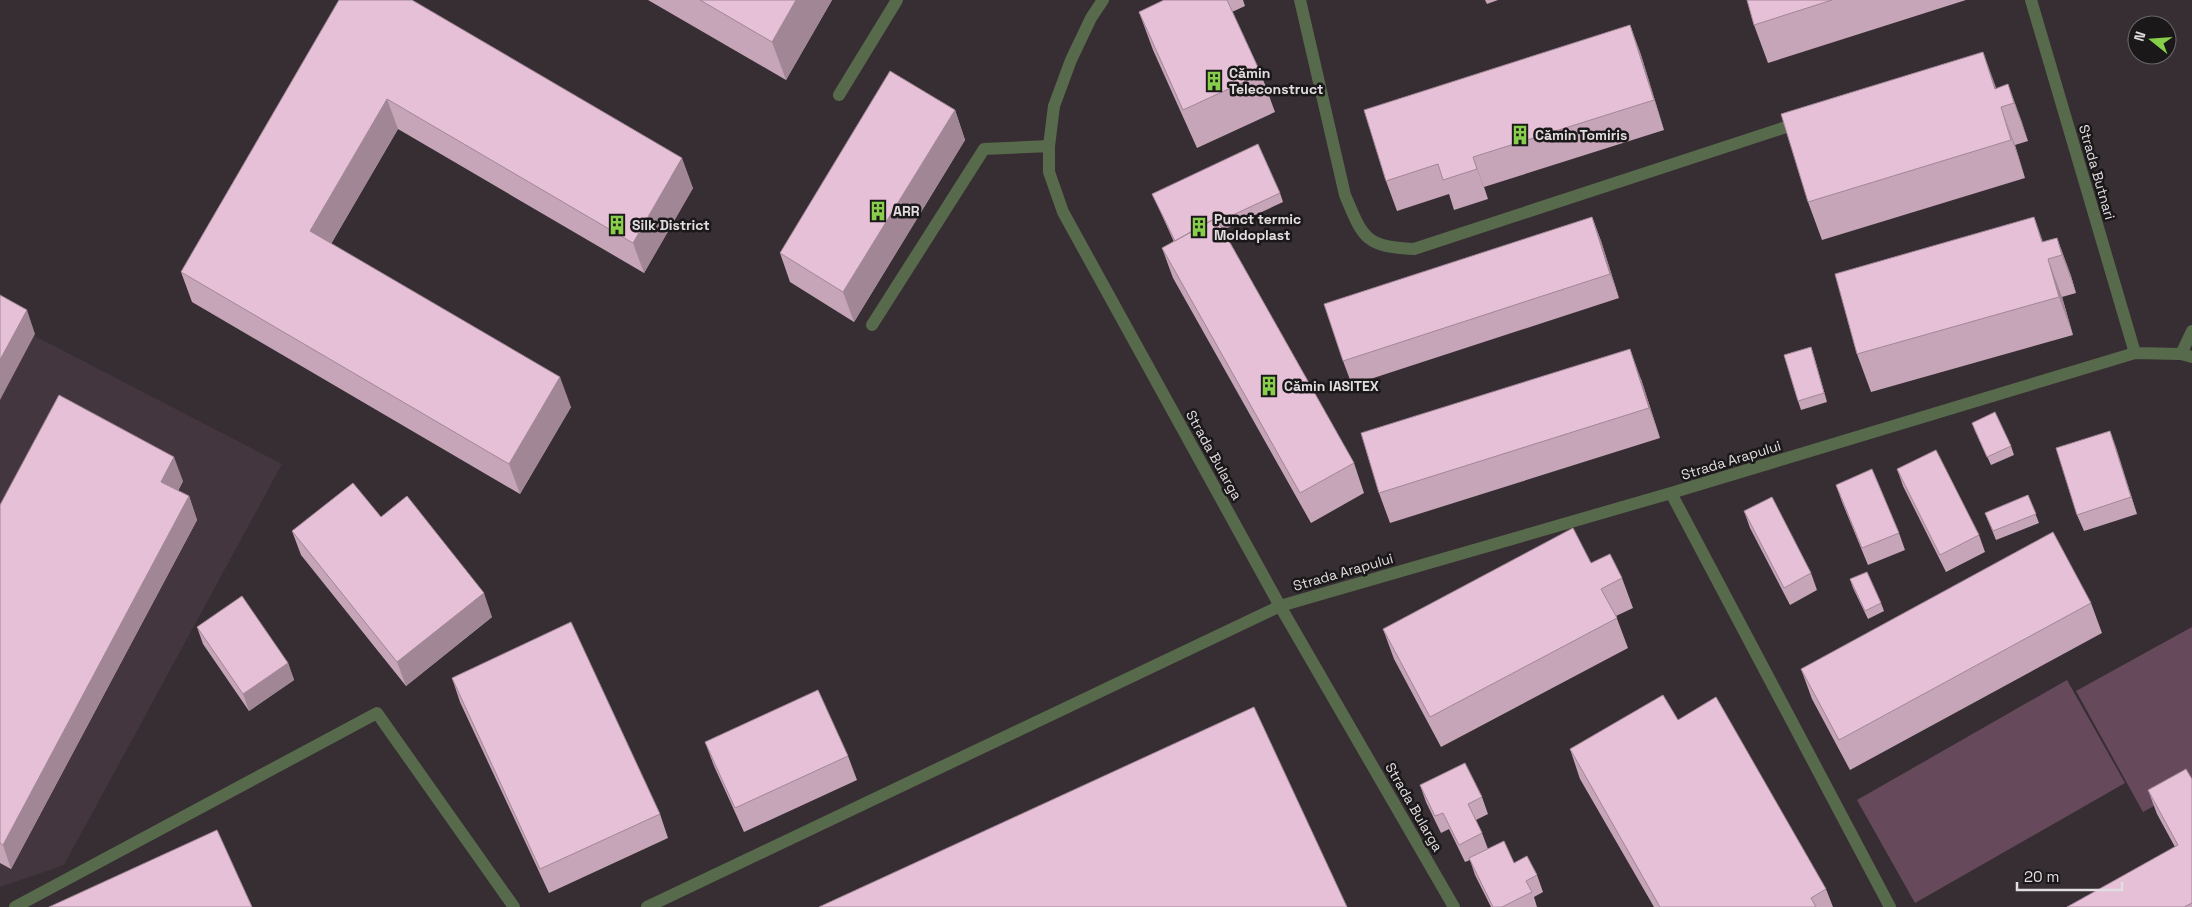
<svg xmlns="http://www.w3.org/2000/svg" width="2192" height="907" font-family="'Space Grotesk',sans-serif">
<rect width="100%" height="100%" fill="#362e33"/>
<!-- built -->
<path fill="#44363f" d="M 0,318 L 282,464 L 64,865 L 0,887 Z"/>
<!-- green -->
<path fill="#664a5b" d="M 2192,627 L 2192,785 L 2143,812 L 2076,691 Z
M 2067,680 L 2125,783 L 1915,903 L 1857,800 Z"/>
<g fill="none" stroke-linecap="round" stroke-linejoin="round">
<!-- minor -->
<path stroke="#586a4c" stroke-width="12" d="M 1103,0 L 1091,18 L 1071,60 L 1054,106 L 1049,146 L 1049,172 L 1063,212 L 1280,606 L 1454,907
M 1300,0 L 1345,195 C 1363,238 1365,247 1414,249 L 1789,126
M 2031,0 L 2135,353
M 839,95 L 897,0
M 872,325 L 984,149 L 1049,146
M 2181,354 L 2192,331
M 1671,493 L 1890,907
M 15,907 L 377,713 L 514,907
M 647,907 L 1280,606 L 1671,493 L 2135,353 L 2181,354 L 2192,357"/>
</g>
<!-- wall -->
<path fill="#c6a5b9" d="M 339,0 L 693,188 L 644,273 L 398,129 L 331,244 L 571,407 L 520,494 L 192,302 L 181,272 Z
M 648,0 L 832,0 L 786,80 Z
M 1164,0 L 1243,0 L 1245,6 L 1232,12 L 1261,74 L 1275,112 L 1197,148 L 1153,50 L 1139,12 Z
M 1485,0 L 1498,0 L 1487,4 Z
M 1747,0 L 1966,0 L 1768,63 L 1754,25 Z
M 1630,25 L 1641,55 L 1664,130 L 1484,187 L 1488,199 L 1454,210 L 1449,194 L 1397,211 L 1386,181 Z
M 2008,84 L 2028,141 L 2015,145 L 2025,178 L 1822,240 L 1808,202 L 1997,88 Z
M 955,110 L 965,140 L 854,322 L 790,282 L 780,253 Z
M 1280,193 L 1283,202 L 1223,230 L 1354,463 L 1364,493 L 1311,523 L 1173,278 L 1162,248 L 1174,242 L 1156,202 L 1152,194 Z
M 1592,217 L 1601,241 L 1619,298 L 1352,385 L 1343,361 Z
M 2057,238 L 2071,276 L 2076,293 L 2062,297 L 2073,335 L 1871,392 L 1857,354 L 2043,242 Z
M 1811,347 L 1827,402 L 1801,410 L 1798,401 Z
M 1641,379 L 1660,438 L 1390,523 L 1379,493 Z
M 1972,423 L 2011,446 L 2014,455 L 1991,465 L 1975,431 Z
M 2110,431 L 2137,514 L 2084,531 L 2077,515 Z
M 1897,469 L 1979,535 L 1985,552 L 1946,572 L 1903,486 Z
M 183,481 L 178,491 L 189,496 L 197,520 L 11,869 L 0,863 L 0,505 Z
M 1836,485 L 1899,533 L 1905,550 L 1868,565 L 1842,502 Z
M 2028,495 L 2039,523 L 1996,540 L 1985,513 Z
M 1744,511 L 1811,573 L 1817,590 L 1790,605 L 1750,528 Z
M 381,517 L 492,617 L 406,686 L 301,555 L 292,531 Z
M 1591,563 L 1622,578 L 1633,608 L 1616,616 L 1628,648 L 1441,747 L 1394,659 L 1383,629 Z
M 1850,579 L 1881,603 L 1884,611 L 1868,619 L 1853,588 Z
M 2091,603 L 2102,633 L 1850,770 L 1812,699 L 1801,669 Z
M 197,627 L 288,663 L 294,680 L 249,711 L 203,644 Z
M 452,678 L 660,814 L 668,838 L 549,893 L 460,702 Z
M 1678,720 L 1826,889 L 1833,907 L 1654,907 L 1580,779 L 1570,749 Z
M 705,742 L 848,756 L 857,780 L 744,832 L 714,766 Z
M 2192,779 L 2192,907 L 2067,907 L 2175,847 L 2157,814 L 2148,790 Z
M 1420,785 L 1482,797 L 1488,814 L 1476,820 L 1482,833 L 1488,849 L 1537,875 L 1543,892 L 1534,897 L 1537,907 L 1491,907 L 1475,875 L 1470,860 L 1465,862 L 1449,829 L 1441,833 L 1426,802 Z"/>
<!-- shaded-wall -->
<path fill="#a18696" d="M 796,0 L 832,0 L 786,80 L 772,42 Z
M 1630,25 L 1641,55 L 1664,130 L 1654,100 Z
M 1983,52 L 1997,90 L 2001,107 L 2015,145 L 2025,178 L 1995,89 Z
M 2008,84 L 2022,122 L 2028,141 L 2014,103 Z
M 387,99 L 398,129 L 321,261 L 310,231 Z
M 955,110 L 965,140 L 854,322 L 843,292 Z
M 1473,157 L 1484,187 L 1488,199 L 1477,169 Z
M 682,158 L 693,188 L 644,273 L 633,243 Z
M 1592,217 L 1601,241 L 1619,298 L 1610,274 Z
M 2034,217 L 2049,258 L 2042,242 Z
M 2057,238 L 2071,276 L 2076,293 L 2062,255 Z
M 2048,259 L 2062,297 L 2073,335 L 2059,297 Z
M 27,310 L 35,334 L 0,400 L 0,360 Z
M 1811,347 L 1814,356 L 1827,402 L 1824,393 Z
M 1630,349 L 1641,379 L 1660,438 L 1649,408 Z
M 560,377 L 571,407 L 520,494 L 509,464 Z
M 2110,431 L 2116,447 L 2137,514 L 2131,497 Z
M 174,457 L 183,481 L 170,506 L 161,482 Z
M 189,496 L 197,520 L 11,869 L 3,845 Z
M 484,593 L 492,617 L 406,686 L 397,662 Z
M 288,663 L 294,680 L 249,711 L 243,694 Z"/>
<!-- building -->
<path fill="#e6c0d7" stroke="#a18696" d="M 339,0 L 412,0 L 682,158 L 633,243 L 387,99 L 310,231 L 560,377 L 509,464 L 181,272 Z
M 700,0 L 796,0 L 772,42 Z
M 1164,0 L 1227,0 L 1261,74 L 1183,110 L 1139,12 Z
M 1747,0 L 1832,0 L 1754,25 Z
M 1630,25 L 1654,100 L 1473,157 L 1477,169 L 1443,180 L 1438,164 L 1386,181 L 1364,110 Z
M 1983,52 L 1995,89 L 2008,84 L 2014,103 L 2001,107 L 2011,140 L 1808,202 L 1781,114 Z
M 890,71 L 955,110 L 843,292 L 780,253 Z
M 1258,144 L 1280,193 L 1218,222 L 1216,218 L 1175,241 L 1152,194 Z
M 1592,217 L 1610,274 L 1343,361 L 1324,304 Z
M 2034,217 L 2042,242 L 2057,238 L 2062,255 L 2048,259 L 2059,297 L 1857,354 L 1835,274 Z
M 1216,218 L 1354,463 L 1300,493 L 1162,248 Z
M 0,295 L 27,310 L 0,360 Z
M 1811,347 L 1824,393 L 1798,401 L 1784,355 Z
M 1630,349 L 1649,408 L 1379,493 L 1361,433 Z
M 59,395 L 174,457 L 161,482 L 189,496 L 3,845 L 0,843 L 0,505 Z
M 1995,412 L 2011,446 L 1987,457 L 1972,423 Z
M 2110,431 L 2131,497 L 2077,515 L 2056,448 Z
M 1936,450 L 1979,535 L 1940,555 L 1897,469 Z
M 1872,469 L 1899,533 L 1862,548 L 1836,485 Z
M 353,483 L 381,517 L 407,496 L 484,593 L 397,662 L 292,531 Z
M 2028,495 L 2036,514 L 1993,531 L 1985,513 Z
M 1772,497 L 1811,573 L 1784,588 L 1744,511 Z
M 1573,528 L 1591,563 L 1610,554 L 1622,578 L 1601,589 L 1617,618 L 1430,717 L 1383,629 Z
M 2053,532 L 2091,603 L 1839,740 L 1801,669 Z
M 1867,572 L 1881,603 L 1865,611 L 1850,579 Z
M 242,596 L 288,663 L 243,694 L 197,627 Z
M 571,622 L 660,814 L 540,869 L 452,678 Z
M 818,690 L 848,756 L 735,808 L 705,742 Z
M 1663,695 L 1678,720 L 1716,697 L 1826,889 L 1811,898 L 1816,907 L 1660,907 L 1570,749 Z
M 1254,707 L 1347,907 L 819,907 Z
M 1465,763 L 1482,797 L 1468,804 L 1482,833 L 1459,845 L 1443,813 L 1435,816 L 1420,785 Z
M 2186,769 L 2192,779 L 2192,903 L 2184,907 L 2067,907 L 2178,845 L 2148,790 Z
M 217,830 L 252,907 L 49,907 Z
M 1504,841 L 1514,863 L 1527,856 L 1537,875 L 1526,881 L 1532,892 L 1502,907 L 1493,907 L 1469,858 Z"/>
<!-- icons -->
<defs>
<symbol id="building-bare" viewBox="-9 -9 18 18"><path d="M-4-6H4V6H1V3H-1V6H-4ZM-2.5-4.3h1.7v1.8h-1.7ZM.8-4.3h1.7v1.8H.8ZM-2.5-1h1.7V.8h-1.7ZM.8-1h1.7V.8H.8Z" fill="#87cf4b" stroke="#1b181a" stroke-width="2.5" paint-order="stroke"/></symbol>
</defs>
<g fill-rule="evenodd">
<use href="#building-bare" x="1200" y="67" width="28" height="28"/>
<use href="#building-bare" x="1506" y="121" width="28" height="28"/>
<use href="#building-bare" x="864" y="197" width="28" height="28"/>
<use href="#building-bare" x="603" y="211" width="28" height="28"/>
<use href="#building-bare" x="1185" y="213" width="28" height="28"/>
<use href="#building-bare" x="1255" y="372" width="28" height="28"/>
</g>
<g text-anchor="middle" stroke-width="5" stroke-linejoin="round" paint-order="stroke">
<!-- poi labels -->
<g font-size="14" font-weight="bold" fill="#e2dde0" stroke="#1b181a" text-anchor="start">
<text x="1229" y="78">Cămin<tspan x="1229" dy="16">Teleconstruct</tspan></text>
<text x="1535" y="140">Cămin Tomiris</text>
<text x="893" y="216">ARR</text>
<text x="1214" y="224">Punct termic<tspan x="1214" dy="16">Moldoplast</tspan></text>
<text x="632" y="230">Silk District</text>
<text x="1284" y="391">Cămin IASITEX</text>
</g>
<!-- street labels -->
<g font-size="14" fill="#e2dde0" stroke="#1b181a">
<text transform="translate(2097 172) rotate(74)" y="5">Strada Butnari</text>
<text transform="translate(1214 455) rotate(61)" y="5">Strada Bularga</text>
<text transform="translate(1731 460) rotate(-17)" y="5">Strada Arapului</text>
<text transform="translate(1343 572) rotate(-16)" y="5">Strada Arapului</text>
<text transform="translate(1414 807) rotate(60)" y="5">Strada Bularga</text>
</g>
</g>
<!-- north arrow -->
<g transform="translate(2152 40) rotate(287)"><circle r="24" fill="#1b181a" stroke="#6b6769"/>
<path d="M0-4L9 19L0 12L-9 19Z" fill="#87cf4b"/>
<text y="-8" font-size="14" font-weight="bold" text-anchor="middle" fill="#e2dde0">N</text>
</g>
<!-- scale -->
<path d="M2017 882v8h105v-8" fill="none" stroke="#e2dde0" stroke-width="2.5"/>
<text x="2024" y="882" font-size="15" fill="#e2dde0" stroke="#1b181a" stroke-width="4" paint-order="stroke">20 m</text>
</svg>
